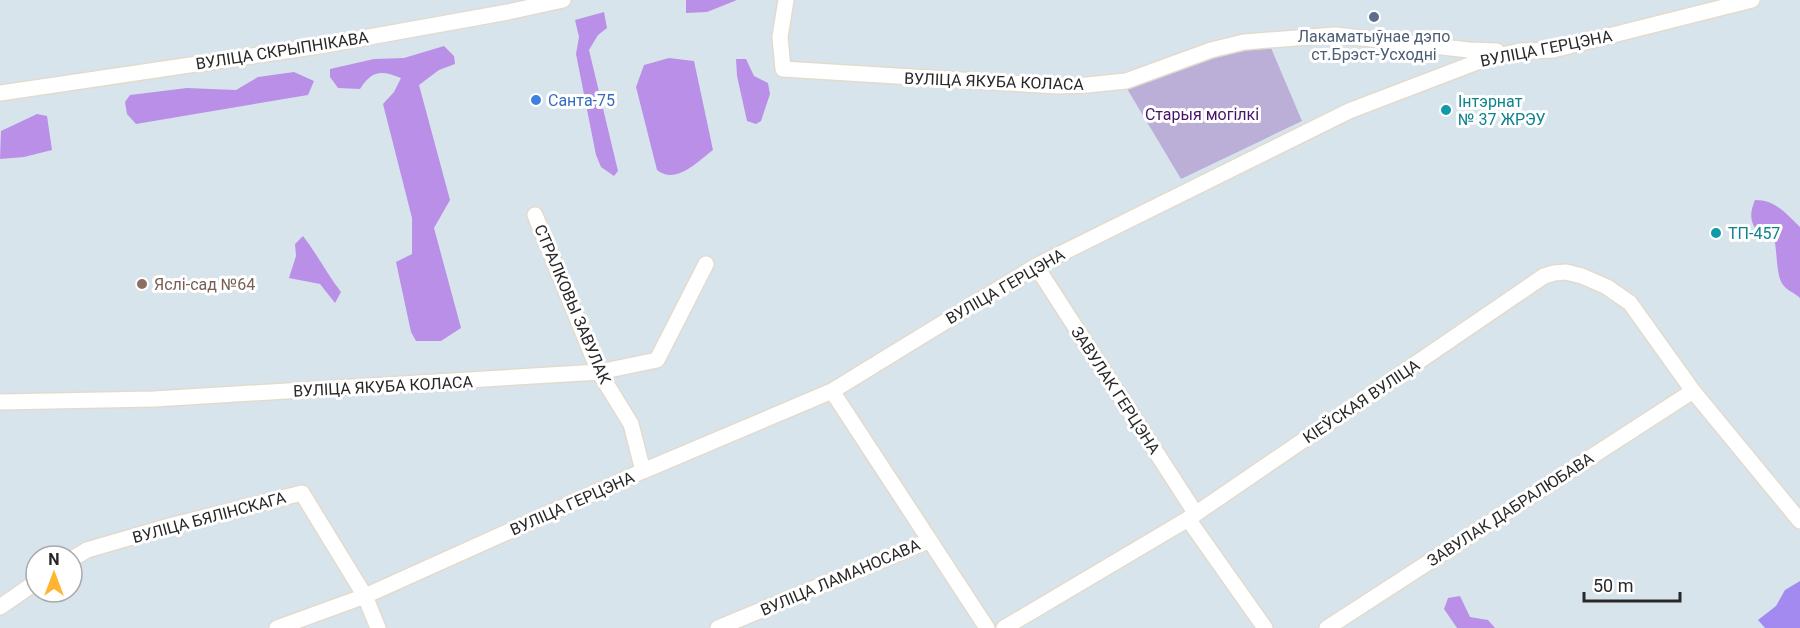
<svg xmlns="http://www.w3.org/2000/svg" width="1800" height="628" font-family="Roboto,sans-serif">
<rect width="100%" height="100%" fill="#d8e4ec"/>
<!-- green -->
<path fill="#ba8fe7" d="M 686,0 L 737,0 L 707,12 L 686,13 Z
M 604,12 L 607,28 L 598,35 L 589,50 L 618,171 L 614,176 L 601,167 L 596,155 L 576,54 L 579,37 L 575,20 Z
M 444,46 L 454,56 L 455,64 L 439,70 L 419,85 L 450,200 L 434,228 L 461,328 L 441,341 L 416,341 L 411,332 L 396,262 L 412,254 L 412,218 L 383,104 L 394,92 L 401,78 C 381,70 372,70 360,89 L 338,88 L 330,77 L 330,69 L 374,59 L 404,58 Z
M 669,58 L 694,61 L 713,150 C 697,162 676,185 657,170 L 636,87 L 644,65 Z
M 736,59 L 746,59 L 754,76 L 768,83 L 770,94 L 761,121 L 756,124 L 747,121 L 737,76 Z
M 294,72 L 314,81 L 308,95 L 136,124 L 127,114 L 125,102 L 130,95 L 187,88 L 236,90 L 258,77 Z
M 37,114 L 47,116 L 52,150 L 24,157 L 0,159 L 1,131 Z
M 1755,200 C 1776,200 1786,214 1800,227 L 1800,298 C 1795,293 1788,291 1784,286 C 1775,277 1778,248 1773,234 L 1766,229 L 1755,228 C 1749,218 1751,210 1755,200 Z
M 303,236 C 317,254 327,274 341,292 L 335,303 L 320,284 L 289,278 L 296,256 L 295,244 Z
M 1460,596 L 1470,617 L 1488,620 L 1495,628 L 1457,628 L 1444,609 L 1448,598 Z"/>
<!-- cemetery -->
<path fill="#bbaed7" d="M 1271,48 L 1302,121 L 1181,179 L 1126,87 L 1233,52 Z"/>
<!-- pitch -->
<path fill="#a38af0" d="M 1800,581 L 1800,628 L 1765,628 L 1758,620 L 1776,606 L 1785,590 Z"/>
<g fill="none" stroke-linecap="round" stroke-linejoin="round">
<defs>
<path id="minor" d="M 786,0 L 780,37 L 783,69 L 1057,86 L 1087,85 L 1126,81 L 1211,50 L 1244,42 L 1335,35 L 1469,50 L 1497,51
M 0,93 L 319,46 L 508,12 L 563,0
M 535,215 L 599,372 L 631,424 L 643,471
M 1036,266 L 1196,514
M 832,391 L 987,628
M 0,402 L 154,399 L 599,372 L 657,360 L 706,264
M 1188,519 L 1265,628
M 72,559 L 87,550 L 173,525 L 302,493 L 365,596 L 378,628
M 0,607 L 36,582
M 277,628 L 365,596 L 643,471 L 832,391 L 1036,266 L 1349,111 L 1485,59 L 1520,51 L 1553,50 L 1752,0
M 718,628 L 928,541
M 1004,628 L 1188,519 L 1544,276 L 1554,273 L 1566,272 L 1582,276 L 1607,287 L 1630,303 L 1693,391 L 1800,521
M 1327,628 L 1693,391"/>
</defs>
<!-- minor casing -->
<use href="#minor" stroke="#e2dbcd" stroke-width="18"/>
<!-- minor -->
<use href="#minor" stroke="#fff" stroke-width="15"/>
</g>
<!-- markers -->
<circle fill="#5c6f8a" stroke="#fff" stroke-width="2" cx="1374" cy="17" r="6"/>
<circle fill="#3f7fe0" stroke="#fff" stroke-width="2" cx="536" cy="100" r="6"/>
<g fill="#0f9aa8" stroke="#fff" stroke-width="2">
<circle cx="1446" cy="110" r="6"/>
<circle cx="1716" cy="233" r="6"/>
</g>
<circle fill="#8d6e63" stroke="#fff" stroke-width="2" cx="142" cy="284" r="6"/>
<g text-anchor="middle" stroke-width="6" stroke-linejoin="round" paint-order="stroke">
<!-- service labels -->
<g font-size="16" fill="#4e5e75" stroke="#fff">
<text x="1374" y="42">Лакаматыўнае дэпо<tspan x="1374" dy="18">ст.Брэст-Усходні</tspan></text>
</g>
<!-- street labels -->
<g font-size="16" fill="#282828" stroke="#fff">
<text transform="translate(1546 48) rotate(-11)" y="6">ВУЛІЦА ГЕРЦЭНА</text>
<text transform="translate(282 50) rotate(-9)" y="6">ВУЛІЦА СКРЫПНІКАВА</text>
<text transform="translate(994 81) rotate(2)" y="6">ВУЛІЦА ЯКУБА КОЛАСА</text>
<text transform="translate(1005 286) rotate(-30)" y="6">ВУЛІЦА ГЕРЦЭНА</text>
<text transform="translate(573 304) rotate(67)" y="6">СТРАЛКОВЫ ЗАВУЛАК</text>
<text transform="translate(383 386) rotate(-3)" y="6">ВУЛІЦА ЯКУБА КОЛАСА</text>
<text transform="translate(1116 390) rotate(57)" y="6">ЗАВУЛАК ГЕРЦЭНА</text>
<text transform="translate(1361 401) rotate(-34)" y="6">КІЕЎСКАЯ ВУЛІЦА</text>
<text transform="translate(572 503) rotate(-24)" y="6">ВУЛІЦА ГЕРЦЭНА</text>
<text transform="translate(1510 509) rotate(-33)" y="6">ЗАВУЛАК ДАБРАЛЮБАВА</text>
<text transform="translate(209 517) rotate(-15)" y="6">ВУЛІЦА БЯЛІНСКАГА</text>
<text transform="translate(840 577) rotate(-23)" y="6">ВУЛІЦА ЛАМАНОСАВА</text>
</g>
<!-- shop labels -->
<g font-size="16" fill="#366cbe" stroke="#fff" text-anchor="start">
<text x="548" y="106">Санта-75</text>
</g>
<!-- culture labels -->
<g font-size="16" fill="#0d838f" stroke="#fff" text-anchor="start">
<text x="1458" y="107">Інтэрнат<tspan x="1458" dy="18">№ 37 ЖРЭУ</tspan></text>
<text x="1728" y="239">ТП-457</text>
</g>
<!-- park labels -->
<g font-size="16" fill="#481469" stroke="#fff">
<text x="1202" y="120">Старыя могілкі</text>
</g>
<!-- education labels -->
<g font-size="16" fill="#785e54" stroke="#fff" text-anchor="start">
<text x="154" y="290">Яслі-сад №64</text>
</g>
</g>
<!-- north arrow -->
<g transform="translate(54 574)"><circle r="28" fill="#ffffff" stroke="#a9a9a9" stroke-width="1.5"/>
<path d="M0-4.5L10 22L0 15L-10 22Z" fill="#ffb432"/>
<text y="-9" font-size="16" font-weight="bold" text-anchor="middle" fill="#282828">N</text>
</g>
<!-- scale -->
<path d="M1584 592v9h96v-9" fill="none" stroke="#282828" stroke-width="3"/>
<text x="1593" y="592" font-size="18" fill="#282828" stroke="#ffffff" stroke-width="4.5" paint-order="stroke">50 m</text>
</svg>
